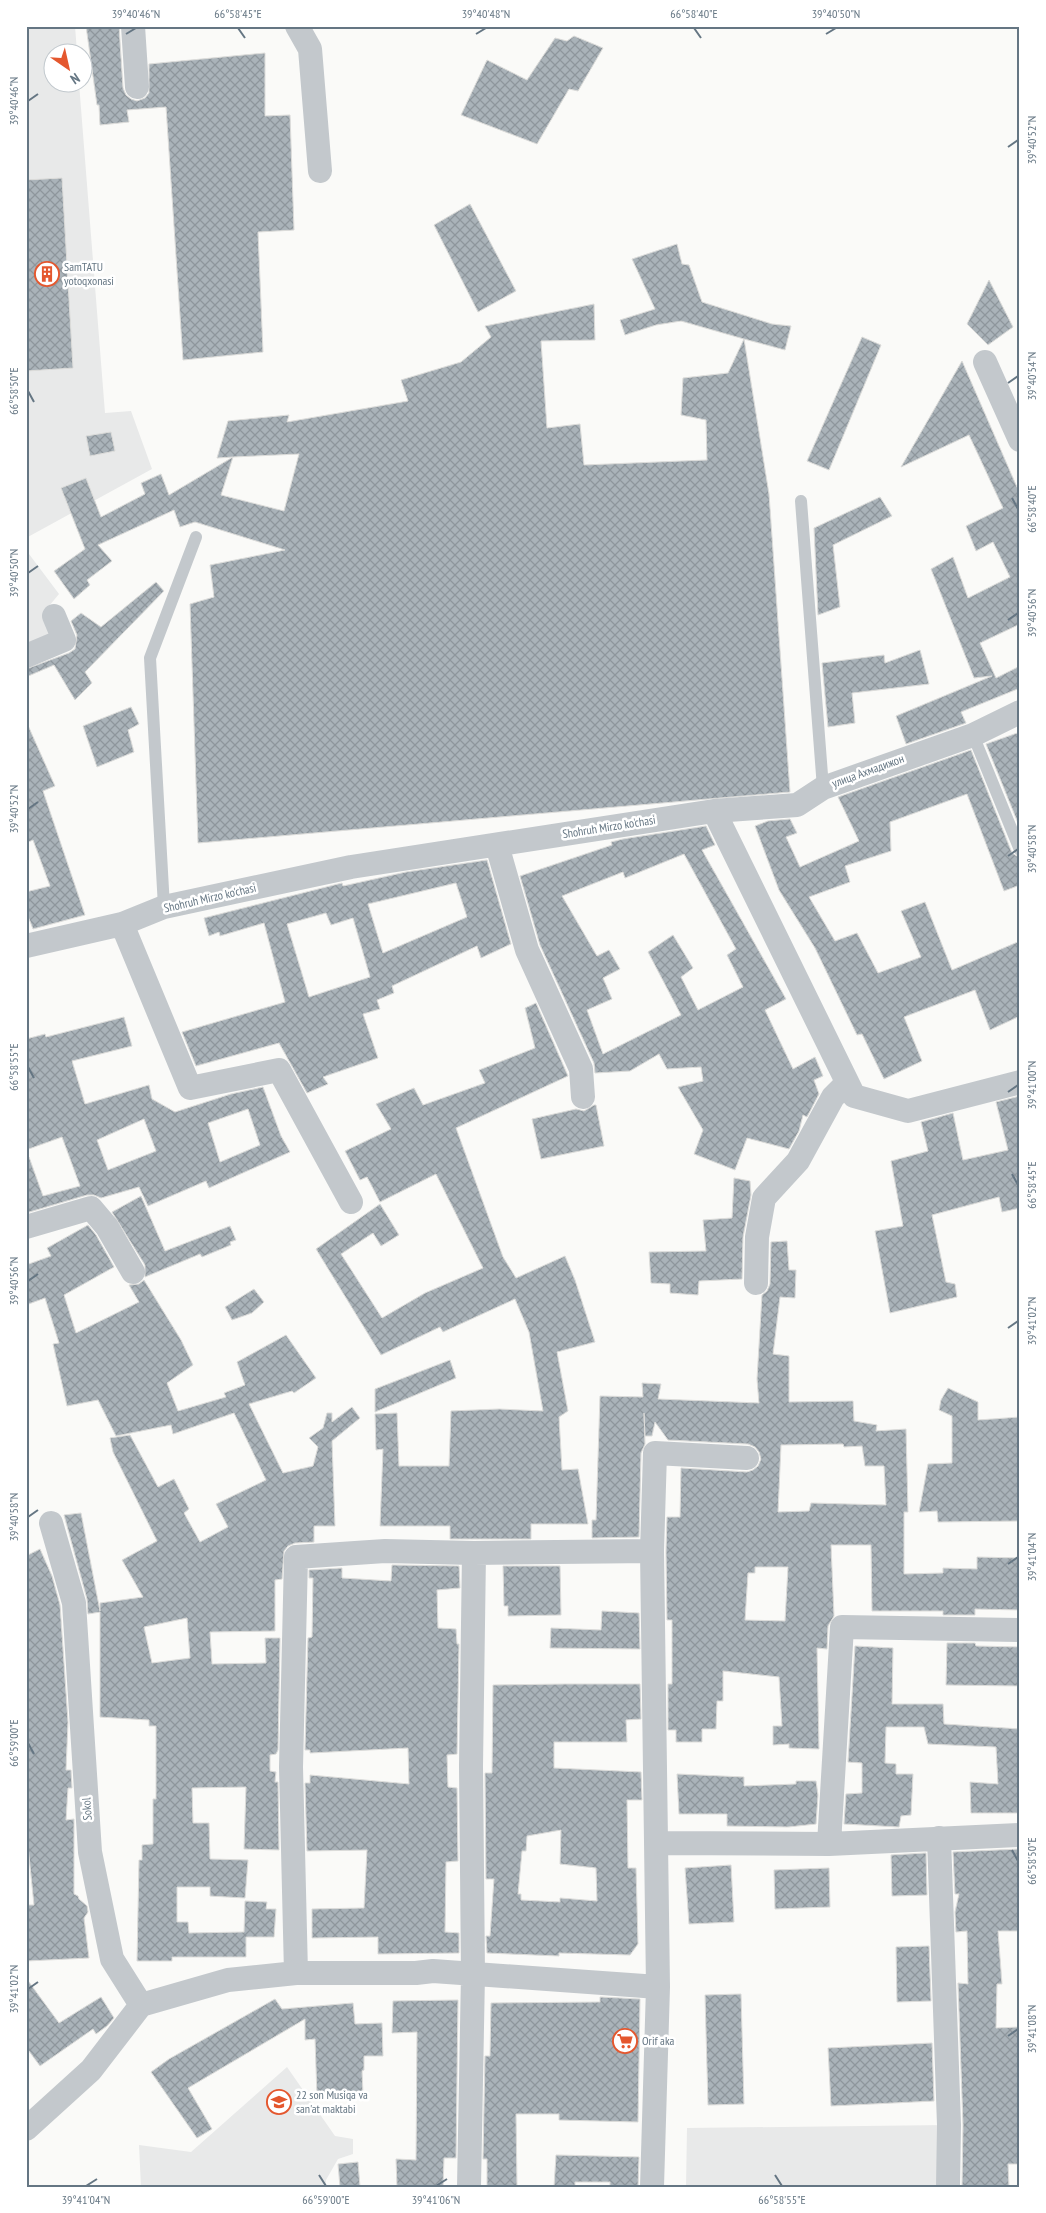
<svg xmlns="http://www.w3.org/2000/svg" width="1046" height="2213" font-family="'PT Sans Narrow',sans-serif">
<defs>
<pattern id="building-cross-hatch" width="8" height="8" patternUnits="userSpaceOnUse" patternTransform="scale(1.25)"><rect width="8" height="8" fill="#aab3b9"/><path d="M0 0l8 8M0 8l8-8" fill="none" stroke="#8e969c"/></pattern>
</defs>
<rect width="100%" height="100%" fill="#fafaf8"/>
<!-- built -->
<path fill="#e8e9e9" d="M 26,26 L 75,26 L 77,52 L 52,52 L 52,82 L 79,83 L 105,413 L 131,411 L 152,469 L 26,538 Z
M 26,550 L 59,594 L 49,606 L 64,640 L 26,656 Z
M 287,2067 L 335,2136 L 353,2139 L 353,2154 L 338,2159 L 326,2180 L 326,2187 L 141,2187 L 139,2145 L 191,2152 Z
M 946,2125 L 945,2187 L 686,2187 L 687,2128 Z"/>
<!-- building -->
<path fill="url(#building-cross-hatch)" stroke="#dcdcda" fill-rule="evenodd" d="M 86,26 L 119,26 L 123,88 L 126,95 L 131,99 L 137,101 L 145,98 L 149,93 L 149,64 L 265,53 L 265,116 L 290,115 L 294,230 L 258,232 L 263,352 L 183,360 L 166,107 L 127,110 L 129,122 L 100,125 L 99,105 L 97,105 Z
M 574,36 L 603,48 L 578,91 L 569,89 L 537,144 L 461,115 L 487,60 L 527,80 L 555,38 L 567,41 Z
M 62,178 L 73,368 L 26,371 L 26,180 Z
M 470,204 L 516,291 L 478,312 L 434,225 Z
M 677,244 L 682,264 L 689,265 L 702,302 L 772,324 L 791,326 L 785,350 L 744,339 L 769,494 L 790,792 L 198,843 L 190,604 L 214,597 L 210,565 L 285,550 L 195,522 L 180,527 L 174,510 L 98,545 L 112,561 L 87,580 L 90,585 L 74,599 L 54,571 L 85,549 L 61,488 L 86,478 L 101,517 L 145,494 L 141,483 L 161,474 L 169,495 L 233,457 L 217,458 L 228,421 L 289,415 L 287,422 L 408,401 L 401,380 L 461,362 L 491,337 L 485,326 L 594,304 L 595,340 L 541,341 L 547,428 L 580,424 L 584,465 L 707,460 L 706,420 L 681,415 L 683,378 L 728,373 L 744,339 L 681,321 L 656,325 L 625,335 L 620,320 L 655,309 L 632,259 ZM 299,454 L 284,511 L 221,495 L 233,457 Z
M 989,280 L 1013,327 L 988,345 L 967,324 Z
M 862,337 L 881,345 L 829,470 L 807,461 Z
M 962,361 L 1020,494 L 1020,624 L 980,643 L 996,678 L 1020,666 L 1020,688 L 961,712 L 966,723 L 906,744 L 896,716 L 992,676 L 974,678 L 931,569 L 953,557 L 968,598 L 1010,577 L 993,542 L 976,551 L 966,526 L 1003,508 L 969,435 L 901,467 Z
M 111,432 L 115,451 L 90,456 L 86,436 Z
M 880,497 L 892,516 L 833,545 L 840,607 L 818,615 L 814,528 Z
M 156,582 L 164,591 L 85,672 L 92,683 L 75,700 L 54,665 L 26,677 L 26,669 L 69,653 L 75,649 L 77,635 L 71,621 L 81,613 L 101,627 Z
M 920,650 L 929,684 L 852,693 L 855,723 L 828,727 L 822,663 L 884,655 L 885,663 Z
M 131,707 L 139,724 L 128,730 L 134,752 L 97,767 L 83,726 Z
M 26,721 L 55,786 L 43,791 L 85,915 L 33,929 L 26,911 L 26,892 L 50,886 L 33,840 L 26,843 Z
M 1020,732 L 1020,828 L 986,744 Z
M 971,750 L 1012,853 L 1020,858 L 1020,885 L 1004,891 L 967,794 L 890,822 L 891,851 L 845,866 L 850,882 L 809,897 L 835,941 L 857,933 L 878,973 L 921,957 L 901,911 L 925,902 L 952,970 L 1020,941 L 1020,1016 L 990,1030 L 975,990 L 904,1017 L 922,1061 L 884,1079 L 862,1034 L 857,1035 L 815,948 L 779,890 L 755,826 L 768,821 L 790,819 L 797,833 L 786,837 L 800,867 L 859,841 L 838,797 Z
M 706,826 L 715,845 L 702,850 L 786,999 L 765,1010 L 793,1069 L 815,1057 L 823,1076 L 814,1080 L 819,1094 L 807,1117 L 803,1115 L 799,1131 L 789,1149 L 747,1138 L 735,1170 L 694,1154 L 703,1130 L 678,1087 L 703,1081 L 701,1067 L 667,1069 L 659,1054 L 630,1071 L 595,1073 L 594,1063 L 540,945 L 520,876 L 612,845 L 611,842 L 623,839 ZM 684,854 L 736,949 L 727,955 L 743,987 L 698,1010 L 681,977 L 693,968 L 673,935 L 648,952 L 681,1015 L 603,1054 L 587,1010 L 612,999 L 603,978 L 620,969 L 609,950 L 597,956 L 562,896 L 623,872 L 625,878 Z
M 487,860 L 511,944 L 481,958 L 477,946 L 392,986 L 394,993 L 377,1000 L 380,1009 L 363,1014 L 378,1058 L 323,1077 L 328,1084 L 307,1093 L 279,1043 L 196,1066 L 182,1032 L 285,1002 L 264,923 L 220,936 L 219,932 L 209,936 L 204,918 L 342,883 L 343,886 L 406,872 ZM 456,883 L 467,917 L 383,953 L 368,904 ZM 326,913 L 331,925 L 353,918 L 370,977 L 309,997 L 287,924 Z
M 536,1003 L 568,1076 L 456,1128 L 503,1257 L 516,1278 L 565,1256 L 575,1280 L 595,1342 L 557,1352 L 568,1411 L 559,1417 L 562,1470 L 578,1469 L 588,1524 L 531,1524 L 531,1539 L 450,1539 L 450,1526 L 380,1526 L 383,1449 L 376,1450 L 375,1414 L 397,1413 L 399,1466 L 449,1466 L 451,1411 L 499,1409 L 543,1411 L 529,1332 L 515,1299 L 443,1332 L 440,1327 L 381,1355 L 316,1249 L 380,1204 L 399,1235 L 381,1246 L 373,1233 L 341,1254 L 382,1318 L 425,1293 L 483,1268 L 436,1174 L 380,1202 L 367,1177 L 360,1180 L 345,1151 L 391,1129 L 376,1104 L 414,1088 L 423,1105 L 485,1083 L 479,1070 L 535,1048 L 525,1008 Z
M 124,1017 L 132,1046 L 72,1061 L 85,1104 L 149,1085 L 152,1099 L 175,1112 L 231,1094 L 263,1087 L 281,1136 L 290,1152 L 209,1188 L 206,1181 L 148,1206 L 139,1187 L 101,1198 L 94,1195 L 87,1195 L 26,1213 L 26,1157 L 29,1157 L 43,1196 L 80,1186 L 62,1137 L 26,1150 L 26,1039 L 45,1034 L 46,1037 ZM 248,1109 L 260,1145 L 220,1162 L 208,1123 ZM 144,1119 L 156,1151 L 108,1170 L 97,1140 Z
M 1020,1096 L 1020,1208 L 1002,1212 L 999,1197 L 932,1215 L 946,1282 L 955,1284 L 957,1297 L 890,1313 L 875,1231 L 903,1226 L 891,1161 L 928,1151 L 921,1122 L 953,1113 L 963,1160 L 1008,1150 L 996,1102 Z
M 594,1105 L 596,1105 L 604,1146 L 541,1159 L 532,1119 L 576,1109 L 584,1111 Z
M 734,1178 L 750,1181 L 751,1195 L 743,1237 L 742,1279 L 699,1281 L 698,1295 L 670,1293 L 670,1284 L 651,1283 L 649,1252 L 706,1251 L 703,1220 L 732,1218 Z
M 141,1196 L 165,1251 L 230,1226 L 236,1240 L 230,1242 L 231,1245 L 202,1257 L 200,1254 L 145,1277 L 145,1265 L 112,1212 Z
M 88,1225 L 96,1235 L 114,1267 L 64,1295 L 76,1333 L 139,1302 L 129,1285 L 139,1284 L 144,1280 L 181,1340 L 193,1365 L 167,1383 L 178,1411 L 226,1397 L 224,1393 L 245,1385 L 237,1362 L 286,1335 L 316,1378 L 294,1393 L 292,1391 L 249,1404 L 283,1473 L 313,1466 L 318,1447 L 309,1438 L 323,1428 L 327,1413 L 332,1413 L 332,1422 L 352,1407 L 360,1418 L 332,1441 L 335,1526 L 314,1526 L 314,1542 L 295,1543 L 288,1546 L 284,1551 L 282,1579 L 275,1580 L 275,1631 L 210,1632 L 212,1664 L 266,1663 L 265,1638 L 280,1638 L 278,1750 L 276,1754 L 270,1755 L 270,1771 L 276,1772 L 275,1782 L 278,1782 L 279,1850 L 244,1849 L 246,1787 L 192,1788 L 193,1823 L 209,1823 L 210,1859 L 248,1860 L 245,1898 L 210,1896 L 210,1887 L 177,1887 L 177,1922 L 188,1922 L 189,1933 L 244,1932 L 245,1901 L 267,1902 L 266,1909 L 276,1909 L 274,1937 L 246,1937 L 246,1957 L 172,1957 L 172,1961 L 137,1961 L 139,1860 L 142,1860 L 142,1845 L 153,1844 L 153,1799 L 156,1799 L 156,1726 L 149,1726 L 149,1720 L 100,1717 L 100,1612 L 88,1614 L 87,1599 L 64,1515 L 81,1513 L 100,1611 L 100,1603 L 143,1597 L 122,1560 L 157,1541 L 113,1452 L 110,1438 L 130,1435 L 158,1487 L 174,1479 L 189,1509 L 184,1513 L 200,1542 L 228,1527 L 216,1504 L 266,1480 L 234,1413 L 173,1434 L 171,1425 L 116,1436 L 98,1400 L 67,1406 L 53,1344 L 59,1343 L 45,1298 L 26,1305 L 26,1265 L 51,1256 L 47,1248 ZM 187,1618 L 190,1658 L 152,1663 L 144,1627 Z
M 787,1241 L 789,1270 L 796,1270 L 795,1298 L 780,1297 L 773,1354 L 789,1356 L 789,1402 L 853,1401 L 854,1421 L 877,1425 L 876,1431 L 906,1429 L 908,1512 L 904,1512 L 904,1574 L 943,1573 L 943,1568 L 977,1569 L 977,1557 L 1020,1558 L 1020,1610 L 975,1609 L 975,1615 L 943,1615 L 943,1611 L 872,1611 L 871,1545 L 831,1545 L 834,1616 L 828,1626 L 827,1649 L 817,1648 L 819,1749 L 789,1748 L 789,1744 L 773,1745 L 773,1726 L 782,1726 L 779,1677 L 723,1671 L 723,1701 L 717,1701 L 716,1729 L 702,1729 L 702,1742 L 676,1742 L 676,1730 L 668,1730 L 668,1684 L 672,1684 L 672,1620 L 667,1620 L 666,1551 L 667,1517 L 680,1517 L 681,1468 L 747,1472 L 753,1470 L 758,1466 L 761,1459 L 759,1452 L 755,1447 L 748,1444 L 668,1440 L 655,1422 L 652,1436 L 645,1436 L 644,1413 L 645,1444 L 641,1453 L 639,1537 L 592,1538 L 592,1520 L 596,1520 L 600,1396 L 643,1397 L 642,1383 L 661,1384 L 658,1399 L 759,1403 L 757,1379 L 762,1295 L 767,1291 L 770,1284 L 771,1242 ZM 843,1444 L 844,1447 L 862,1446 L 865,1466 L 884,1466 L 886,1505 L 811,1503 L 809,1511 L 778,1512 L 781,1445 ZM 755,1567 L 788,1567 L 785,1621 L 745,1620 L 748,1573 L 755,1573 Z
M 254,1289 L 264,1302 L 252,1313 L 232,1320 L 225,1307 Z
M 450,1360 L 456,1378 L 375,1412 L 375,1389 Z
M 948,1388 L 978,1402 L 978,1420 L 1020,1417 L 1020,1521 L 938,1522 L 937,1511 L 919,1512 L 928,1464 L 952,1463 L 952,1416 L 939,1410 L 941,1400 Z
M 40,1549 L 52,1576 L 60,1605 L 68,1722 L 66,1770 L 71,1770 L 72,1788 L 68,1788 L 66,1820 L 74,1819 L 74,1894 L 78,1896 L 79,1899 L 87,1906 L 88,1912 L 84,1918 L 89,1958 L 26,1961 L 26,1905 L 34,1905 L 26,1827 L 26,1556 Z
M 392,1565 L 459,1566 L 460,1588 L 437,1590 L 438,1628 L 456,1629 L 457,1644 L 459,1644 L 457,1754 L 447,1755 L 448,1787 L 457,1788 L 458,1861 L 446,1862 L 445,1932 L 459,1933 L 459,1953 L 378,1954 L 378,1937 L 312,1938 L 312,1909 L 364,1908 L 367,1850 L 307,1851 L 305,1783 L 310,1783 L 310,1775 L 409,1784 L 408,1748 L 310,1753 L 310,1750 L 305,1750 L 308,1638 L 312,1637 L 313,1578 L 309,1578 L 309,1570 L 342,1568 L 342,1578 L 391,1581 Z
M 503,1566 L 560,1566 L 561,1615 L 508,1616 L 508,1606 L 504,1606 Z
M 602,1611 L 639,1613 L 640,1649 L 550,1648 L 551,1628 L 601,1630 Z
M 947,1643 L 975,1643 L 976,1646 L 1020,1647 L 1020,1686 L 946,1685 Z
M 855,1646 L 893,1648 L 892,1704 L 943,1704 L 944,1724 L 1020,1729 L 1020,1813 L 971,1813 L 970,1782 L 998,1784 L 996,1747 L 928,1744 L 924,1727 L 886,1727 L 885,1763 L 896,1764 L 896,1774 L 913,1774 L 911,1815 L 901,1816 L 899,1827 L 844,1824 L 846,1794 L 862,1793 L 862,1763 L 848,1762 Z
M 566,1684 L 640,1684 L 641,1719 L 626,1720 L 627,1742 L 554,1742 L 554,1768 L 641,1772 L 642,1800 L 627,1800 L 628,1868 L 636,1868 L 638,1944 L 630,1955 L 559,1953 L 559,1956 L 487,1953 L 486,1936 L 490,1936 L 494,1879 L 486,1879 L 485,1773 L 492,1773 L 493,1685 ZM 561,1830 L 560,1864 L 596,1868 L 597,1901 L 560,1898 L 560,1902 L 521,1900 L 521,1894 L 518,1894 L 522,1851 L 526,1851 L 527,1836 Z
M 677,1774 L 744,1777 L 744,1786 L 796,1784 L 796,1781 L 816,1781 L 818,1795 L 816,1824 L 788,1827 L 727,1826 L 727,1814 L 679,1814 Z
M 1020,1849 L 1020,1931 L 998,1931 L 1002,1984 L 997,1984 L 996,2028 L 1020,2027 L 1020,2164 L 1008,2164 L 1009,2187 L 962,2187 L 963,2125 L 958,1983 L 968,1984 L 967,1931 L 956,1932 L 955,1912 L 959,1894 L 955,1894 L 953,1852 Z
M 926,1853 L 927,1895 L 892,1896 L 891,1855 Z
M 731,1865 L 734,1922 L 689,1924 L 685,1868 Z
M 829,1868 L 830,1907 L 775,1909 L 774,1870 Z
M 929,1946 L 931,2001 L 897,2002 L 896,1947 Z
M 26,1978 L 59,2023 L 101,1997 L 114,2018 L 107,2026 L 96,2034 L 93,2029 L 40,2066 L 26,2047 Z
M 741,1994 L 744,2104 L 708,2105 L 705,1995 Z
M 600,1997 L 640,1999 L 638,2122 L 559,2120 L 559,2114 L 516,2114 L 517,2187 L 487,2187 L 487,2159 L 483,2159 L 485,2056 L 490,2056 L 491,2003 L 600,2002 Z
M 275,1999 L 282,2009 L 353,2003 L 355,2024 L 382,2023 L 383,2056 L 364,2056 L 364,2070 L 362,2071 L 363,2094 L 317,2096 L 315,2039 L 305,2040 L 305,2019 L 188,2088 L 212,2129 L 197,2138 L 151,2072 L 169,2059 Z
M 458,2000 L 456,2158 L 444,2158 L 443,2187 L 397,2187 L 396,2159 L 416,2160 L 417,2032 L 392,2033 L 393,2001 Z
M 932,2043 L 934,2101 L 831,2106 L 828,2048 Z
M 556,2155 L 639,2157 L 638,2187 L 610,2187 L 610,2182 L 575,2182 L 575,2187 L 554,2187 Z
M 358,2162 L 360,2187 L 340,2187 L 338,2164 Z"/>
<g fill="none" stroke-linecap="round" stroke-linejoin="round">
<!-- service -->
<path stroke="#c3c8cc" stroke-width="12" d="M 801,501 L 823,788
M 973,735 L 1020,850
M 164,907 L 150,658 L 196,537"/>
<!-- minor -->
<path stroke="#c3c8cc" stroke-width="24" d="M 133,26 L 137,87
M 297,26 L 310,49 L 320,171
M 985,362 L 1020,440
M 26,656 L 64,640 L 54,616
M 714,811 L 797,805 L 823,788 L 973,735 L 1020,712
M 497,845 L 527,950 L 581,1069 L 583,1097
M 122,924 L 190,1088 L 279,1070 L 351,1202
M 26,946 L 122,924 L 164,907 L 351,867 L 714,811 L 854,1096 L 908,1111 L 1020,1082
M 26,1227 L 91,1208 L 107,1227 L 133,1272
M 756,1283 L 757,1237 L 764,1198 L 798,1161 L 833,1097 L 847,1083
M 51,1523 L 74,1603 L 90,1852 L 112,1959 L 141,2005
M 939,1838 L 949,2125 L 948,2187
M 657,1843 L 829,1844 L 1020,1835
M 829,1844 L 842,1627 L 1020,1630
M 296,1973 L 291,1767 L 296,1557 L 385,1551 L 474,1553
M 26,2129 L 91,2070 L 141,2005 L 228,1980 L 296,1973 L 416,1973 L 433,1971 L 658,1987 L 652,1551 L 655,1453 L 747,1458
M 469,2187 L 473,1974 L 471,1766 L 474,1553 L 652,1551
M 652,2187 L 658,1987"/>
</g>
<!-- ticks -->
<path fill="none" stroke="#657683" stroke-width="2" d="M 238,28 L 245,38M 694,28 L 701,38M 126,34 L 136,28M 476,34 L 486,28M 826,34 L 836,28M 28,101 L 38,94M 1008,147 L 1018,140M 1008,383 L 1018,376M 28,391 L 34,402M 1012,498 L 1018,509M 28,573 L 38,566M 1008,620 L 1018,613M 28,809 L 38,802M 1008,856 L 1018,849M 28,1067 L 34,1078M 1008,1092 L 1018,1085M 1012,1174 L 1018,1185M 28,1281 L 38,1274M 1008,1328 L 1018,1321M 28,1517 L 38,1510M 1008,1564 L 1018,1557M 28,1743 L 34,1754M 1012,1850 L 1018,1861M 28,1989 L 38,1982M 1008,2036 L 1018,2029M 319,2175 L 326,2186M 775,2175 L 782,2186M 86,2186 L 97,2179M 436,2186 L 447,2179"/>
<!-- icons -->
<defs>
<symbol id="building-ring" viewBox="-11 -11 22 22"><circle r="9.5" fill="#fff" stroke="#e4572e" stroke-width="1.5"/><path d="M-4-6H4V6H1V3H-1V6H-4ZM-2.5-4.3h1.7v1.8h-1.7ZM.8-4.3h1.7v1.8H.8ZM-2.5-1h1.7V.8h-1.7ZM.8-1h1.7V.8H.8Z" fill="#e4572e"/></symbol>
<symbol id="supermarket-ring" viewBox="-11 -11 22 22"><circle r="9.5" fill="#fff" stroke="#e4572e" stroke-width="1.5"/><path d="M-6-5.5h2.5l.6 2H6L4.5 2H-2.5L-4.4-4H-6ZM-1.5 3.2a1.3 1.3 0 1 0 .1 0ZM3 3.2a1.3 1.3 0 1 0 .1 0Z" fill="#e4572e"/></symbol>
<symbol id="university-ring" viewBox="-11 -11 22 22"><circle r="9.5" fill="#fff" stroke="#e4572e" stroke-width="1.5"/><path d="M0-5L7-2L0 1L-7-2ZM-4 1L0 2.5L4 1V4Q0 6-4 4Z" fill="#e4572e"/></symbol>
</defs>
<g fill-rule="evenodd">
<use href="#building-ring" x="33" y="260" width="28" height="28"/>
<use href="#supermarket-ring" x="611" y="2027" width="28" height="28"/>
<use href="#university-ring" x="265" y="2088" width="28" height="28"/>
</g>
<g text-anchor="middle" stroke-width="5" stroke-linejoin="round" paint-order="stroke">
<!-- poi labels -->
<g font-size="12" fill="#657683" stroke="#fff" text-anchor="start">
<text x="64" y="271">SamTATU<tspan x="64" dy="14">yotoqxonasi</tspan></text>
<text x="642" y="2045">Orif aka</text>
<text x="296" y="2099">22 son Musiqa va<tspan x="296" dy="14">san'at maktabi</tspan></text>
</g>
<!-- street labels -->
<g font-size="12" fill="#657683" stroke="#fff">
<text transform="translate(868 771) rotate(-20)" y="4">улица Ахмадижон</text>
<text transform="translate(609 827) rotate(-9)" y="4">Shohruh Mirzo ko'chasi</text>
<text transform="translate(210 898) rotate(-13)" y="4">Shohruh Mirzo ko'chasi</text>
<text transform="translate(87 1809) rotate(-94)" y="4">Sokol</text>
</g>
</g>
<!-- border -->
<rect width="1046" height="2213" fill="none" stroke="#ffffff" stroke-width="55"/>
<!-- north arrow -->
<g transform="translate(68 68) rotate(146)"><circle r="24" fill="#ffffff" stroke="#c1c8cd"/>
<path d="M0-4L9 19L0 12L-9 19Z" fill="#e4572e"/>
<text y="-8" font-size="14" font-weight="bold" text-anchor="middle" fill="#657683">N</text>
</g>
<rect x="28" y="28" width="990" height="2158" fill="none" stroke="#657683" stroke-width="2"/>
<g font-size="12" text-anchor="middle" fill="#657683">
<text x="136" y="18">39°40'46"N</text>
<text x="238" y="18">66°58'45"E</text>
<text x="486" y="18">39°40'48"N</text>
<text x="694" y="18">66°58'40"E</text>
<text x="836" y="18">39°40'50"N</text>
<text transform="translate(14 101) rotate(-90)" y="4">39°40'46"N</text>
<text transform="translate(1032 140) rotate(-90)" y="4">39°40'52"N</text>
<text transform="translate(1032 376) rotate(-90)" y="4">39°40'54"N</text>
<text transform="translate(14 391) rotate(-90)" y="4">66°58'50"E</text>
<text transform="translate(1032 509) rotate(-90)" y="4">66°58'40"E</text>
<text transform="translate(14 573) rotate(-90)" y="4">39°40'50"N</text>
<text transform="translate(1032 613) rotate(-90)" y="4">39°40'56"N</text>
<text transform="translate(14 809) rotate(-90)" y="4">39°40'52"N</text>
<text transform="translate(1032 849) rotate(-90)" y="4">39°40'58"N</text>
<text transform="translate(14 1067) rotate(-90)" y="4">66°58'55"E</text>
<text transform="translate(1032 1085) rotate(-90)" y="4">39°41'00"N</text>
<text transform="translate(1032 1185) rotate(-90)" y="4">66°58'45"E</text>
<text transform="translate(14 1281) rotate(-90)" y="4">39°40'56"N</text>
<text transform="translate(1032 1321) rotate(-90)" y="4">39°41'02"N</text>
<text transform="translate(14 1517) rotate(-90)" y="4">39°40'58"N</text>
<text transform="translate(1032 1557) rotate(-90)" y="4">39°41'04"N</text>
<text transform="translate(14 1743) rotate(-90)" y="4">66°59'00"E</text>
<text transform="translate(1032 1861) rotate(-90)" y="4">66°58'50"E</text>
<text transform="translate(14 1989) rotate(-90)" y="4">39°41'02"N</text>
<text transform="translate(1032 2029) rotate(-90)" y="4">39°41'08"N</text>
<text x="86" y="2204">39°41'04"N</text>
<text x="326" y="2204">66°59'00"E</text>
<text x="436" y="2204">39°41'06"N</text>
<text x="782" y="2204">66°58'55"E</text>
</g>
</svg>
